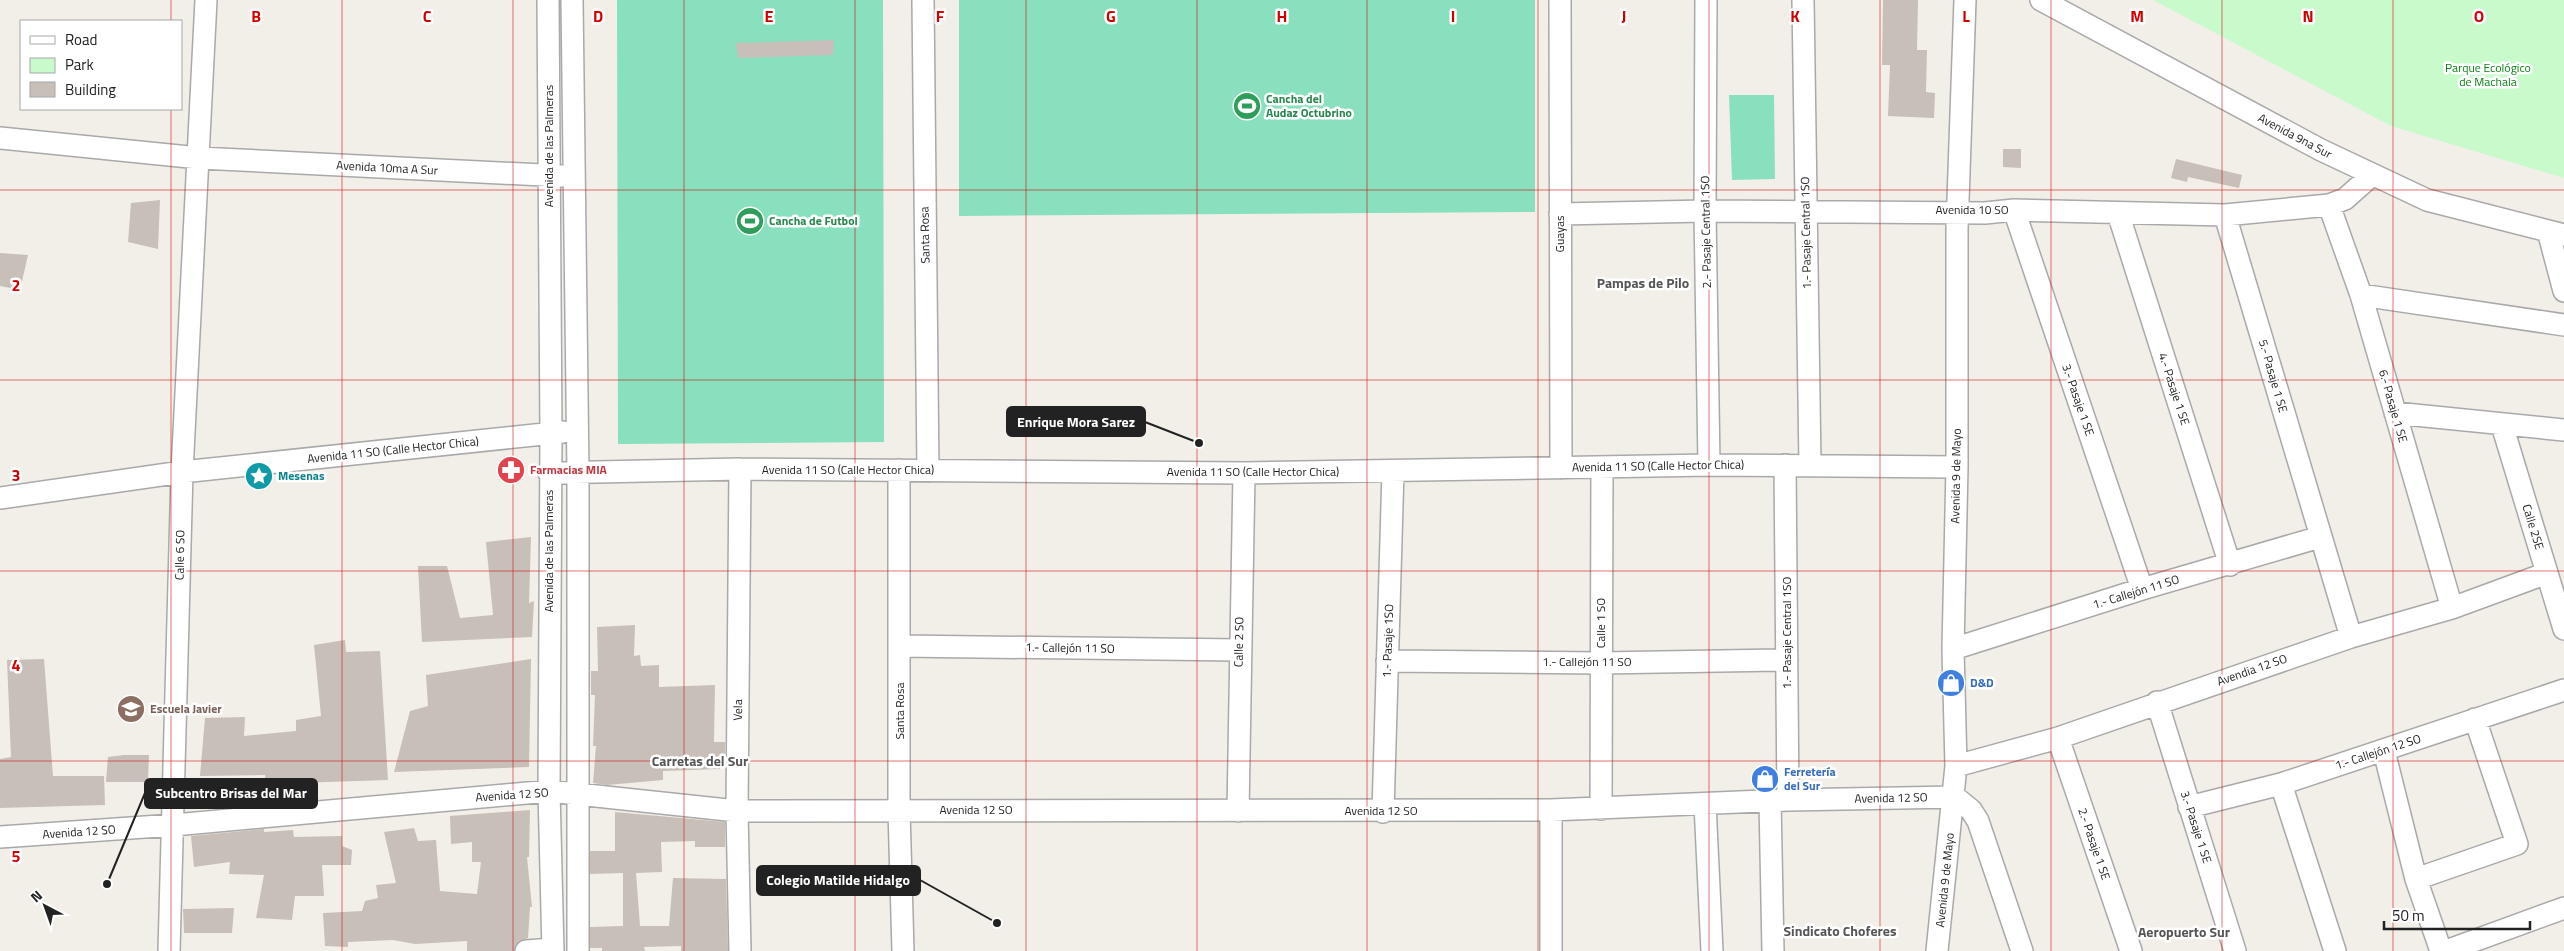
<svg xmlns="http://www.w3.org/2000/svg" width="2564" height="951" font-family="'Titillium Web',sans-serif">
<rect width="100%" height="100%" fill="#f2efe9"/>
<!-- park -->
<path fill="#c8facc" d="M 2153,0 L 2564,0 L 2564,178 L 2391,126 Z"/>
<!-- pitch -->
<path fill="#88e0be" d="M 617,0 L 883,0 L 884,442 L 618,444 Z
M 959,0 L 1535,0 L 1535,212 L 959,216 Z
M 1729,95 L 1774,95 L 1775,179 L 1732,180 Z"/>
<!-- building -->
<path fill="#c7bfb8" d="M 1883,0 L 1918,0 L 1917,50 L 1927,50 L 1926,92 L 1935,93 L 1934,118 L 1888,116 L 1890,65 L 1882,65 Z
M 834,40 L 833,55 L 738,58 L 736,43 Z
M 2003,149 L 2021,149 L 2021,168 L 2003,167 Z
M 2176,159 L 2242,175 L 2239,188 L 2188,177 L 2187,182 L 2171,178 Z
M 160,200 L 158,249 L 128,242 L 131,203 Z
M 0,253 L 28,255 L 20,290 L 0,286 Z
M 531,537 L 529,603 L 534,601 L 532,637 L 422,642 L 418,566 L 447,566 L 460,618 L 493,615 L 486,542 Z
M 635,625 L 634,656 L 640,655 L 641,666 L 659,665 L 659,687 L 715,685 L 714,742 L 725,742 L 725,756 L 719,757 L 720,769 L 663,771 L 663,780 L 607,785 L 593,783 L 596,746 L 593,746 L 595,695 L 591,695 L 591,671 L 598,671 L 597,627 Z
M 345,640 L 346,652 L 380,651 L 388,780 L 266,784 L 265,775 L 200,776 L 205,718 L 245,717 L 244,736 L 296,731 L 296,720 L 321,716 L 314,645 Z
M 44,659 L 53,776 L 104,776 L 105,805 L 0,808 L 0,759 L 11,757 L 7,660 Z
M 531,659 L 529,767 L 394,772 L 410,711 L 428,706 L 426,675 Z
M 124,755 L 149,755 L 148,782 L 106,782 L 108,757 Z
M 530,810 L 529,857 L 527,857 L 532,907 L 530,907 L 528,938 L 519,941 L 514,951 L 467,951 L 467,941 L 415,944 L 393,940 L 348,942 L 348,947 L 325,946 L 323,913 L 362,911 L 365,901 L 378,898 L 376,885 L 396,883 L 384,832 L 414,828 L 418,841 L 436,840 L 440,891 L 477,894 L 481,862 L 472,862 L 472,842 L 451,844 L 450,816 Z
M 615,812 L 725,822 L 725,847 L 695,847 L 695,841 L 661,842 L 662,872 L 636,873 L 640,926 L 669,926 L 673,878 L 726,879 L 728,951 L 681,951 L 681,946 L 644,947 L 645,951 L 602,951 L 602,948 L 590,948 L 590,927 L 623,926 L 623,873 L 590,874 L 590,851 L 615,851 Z
M 264,829 L 264,832 L 293,830 L 294,837 L 342,836 L 342,846 L 352,850 L 351,865 L 322,865 L 324,896 L 295,896 L 292,920 L 256,918 L 264,875 L 229,874 L 230,862 L 194,867 L 191,836 Z
M 234,908 L 232,933 L 184,933 L 183,909 Z"/>
<g fill="none" stroke-linecap="round" stroke-linejoin="round">
<defs>
<path id="minor" d="M 548,0 L 551,434 L 549,791 L 553,951
M 572,0 L 578,473 L 578,951
M 923,0 L 928,471
M 1560,0 L 1561,468
M 1706,0 L 1705,211 L 1709,465
M 1803,0 L 1810,465
M 2041,0 L 2321,150 L 2427,200 L 2564,235
M 0,138 L 199,158 L 562,176
M 2329,205 L 2361,295 L 2452,608
M 2014,210 L 2142,589
M 2118,213 L 2230,565
M 1560,214 L 1705,211 L 1985,213 L 2014,210 L 2225,215 L 2329,205 L 2345,199 L 2372,175
M 2225,215 L 2351,637
M 2548,231 L 2564,291
M 2361,295 L 2564,325
M 2395,413 L 2564,430
M 2502,425 L 2564,629
M 1785,465 L 1788,800
M 899,470 L 899,810 L 903,951
M 549,473 L 740,469 L 1244,473 L 1709,465 L 1957,467
M 0,498 L 182,472 L 563,432
M 900,646 L 1239,650
M 1953,649 L 2142,589 L 2320,537
M 1387,661 L 1601,663 L 1787,660
M 2157,702 L 2235,951
M 2058,738 L 2131,951
M 2384,751 L 2416,879 L 2441,951
M 1956,766 L 2058,738 L 2351,637 L 2452,608 L 2547,573
M 2281,784 L 2335,951
M 1770,801 L 1773,951
M 1705,804 L 1712,951
M 2189,807 L 2281,784 L 2564,690
M 1601,809 L 1602,467
M 1238,811 L 1244,473
M 1383,812 L 1393,471
M 0,837 L 174,825 L 549,791 L 737,811 L 1551,810 L 1788,800 L 1955,797 L 1971,810 L 1978,821 L 2022,951
M 2416,879 L 2517,844 L 2475,719
M 169,951 L 182,472 L 206,0
M 526,951 L 553,949
M 740,951 L 737,811 L 740,469
M 1551,951 L 1551,810
M 1937,951 L 1956,766 L 1953,649 L 1957,467 L 1957,229 L 1965,0
M 2446,951 L 2564,908"/>
</defs>
<!-- minor casing -->
<use href="#minor" stroke="#a9a9a9" stroke-width="24"/>
<!-- minor -->
<use href="#minor" stroke="#fff" stroke-width="21"/>
</g>
<!-- grid -->
<path fill="none" stroke="#d40000" stroke-width="1" stroke-opacity="0.55" d="M 171,0 L 171,21M 342,0 L 342,951M 513,0 L 513,951M 684,0 L 684,951M 855,0 L 855,951M 1026,0 L 1026,951M 1197,0 L 1197,951M 1367,0 L 1367,951M 1538,0 L 1538,951M 1709,0 L 1709,951M 1880,0 L 1880,951M 2051,0 L 2051,951M 2222,0 L 2222,951M 2393,0 L 2393,951M 171,109 L 171,951M 0,190 L 2564,190M 0,380 L 2564,380M 0,571 L 2564,571M 0,761 L 2564,761"/>
<!-- icons -->
<defs>
<symbol id="stadium-disc" viewBox="-11 -11 22 22"><circle r="9.5" fill="#2e9e5b" stroke="#fff"/><path d="M0-5a6.5 5 0 1 0 0 10a6.5 5 0 1 0 0-10ZM-3.5-1.8h7v3.6h-7Z" fill="#fff"/></symbol>
<symbol id="pharmacy-disc" viewBox="-11 -11 22 22"><circle r="9.5" fill="#e0444e" stroke="#fff"/><path d="M-2-6h4v4h4v4h-4v4h-4v-4h-4v-4h4Z" fill="#fff"/></symbol>
<symbol id="sight-disc" viewBox="-11 -11 22 22"><circle r="9.5" fill="#0f9aa8" stroke="#fff"/><path d="M0-6L1.8-2.2L6-1.7L2.9 1.2L3.7 5.4L0 3.3L-3.7 5.4L-2.9 1.2L-6-1.7L-1.8-2.2Z" fill="#fff"/></symbol>
<symbol id="shop-disc" viewBox="-11 -11 22 22"><circle r="9.5" fill="#3f7fe0" stroke="#fff"/><path d="M-5-2.5h2.3a2.7 3.5 0 0 1 5.4 0H5L5.5 6h-11ZM-1.5-2.5h3a1.5 2.3 0 0 0-3 0Z" fill="#fff"/></symbol>
<symbol id="school-disc" viewBox="-11 -11 22 22"><circle r="9.5" fill="#8d6e63" stroke="#fff"/><path d="M0-5L7-2L0 1L-7-2ZM-4 1L0 2.5L4 1V4Q0 6-4 4Z" fill="#fff"/></symbol>
</defs>
<g fill-rule="evenodd">
<use href="#stadium-disc" x="1231" y="90" width="32" height="32"/>
<use href="#stadium-disc" x="734" y="205" width="32" height="32"/>
<use href="#pharmacy-disc" x="495" y="454" width="32" height="32"/>
<use href="#sight-disc" x="243" y="460" width="32" height="32"/>
<use href="#shop-disc" x="1935" y="667" width="32" height="32"/>
<use href="#school-disc" x="115" y="693" width="32" height="32"/>
<use href="#shop-disc" x="1749" y="763" width="32" height="32"/>
</g>
<g text-anchor="middle" stroke-width="5" stroke-linejoin="round" paint-order="stroke">
<!-- park labels -->
<g font-size="12" fill="#0c8416" stroke="#fff">
<text x="2488" y="72">Parque Ecológico<tspan x="2488" dy="14">de Machala</tspan></text>
</g>
<!-- leisure labels -->
<g font-size="12" font-weight="bold" fill="#27864d" stroke="#fff" text-anchor="start">
<text x="1266" y="103">Cancha del<tspan x="1266" dy="14">Audaz Octubrino</tspan></text>
<text x="769" y="225">Cancha de Futbol</text>
</g>
<!-- street labels -->
<g font-size="12" fill="#222" stroke="#fff">
<text transform="translate(2295 136) rotate(28)" y="4">Avenida 9na Sur</text>
<text transform="translate(549 146) rotate(-90)" y="4">Avenida de las Palmeras</text>
<text transform="translate(387 168) rotate(3)" y="4">Avenida 10ma A Sur</text>
<text x="1972" y="214">Avenida 10 SO</text>
<text transform="translate(1706 232) rotate(-91)" y="4">2.- Pasaje Central 1SO</text>
<text transform="translate(1806 233) rotate(-91)" y="4">1.- Pasaje Central 1SO</text>
<text transform="translate(1560 234) rotate(-90)" y="4">Guayas</text>
<text transform="translate(925 235) rotate(-91)" y="4">Santa Rosa</text>
<text transform="translate(2273 376) rotate(74)" y="4">5.- Pasaje 1 SE</text>
<text transform="translate(2174 389) rotate(72)" y="4">4.- Pasaje 1 SE</text>
<text transform="translate(2078 400) rotate(71)" y="4">3.- Pasaje 1 SE</text>
<text transform="translate(2393 406) rotate(74)" y="4">6.- Pasaje 1 SE</text>
<text transform="translate(393 450) rotate(-6)" y="4">Avenida 11 SO (Calle Hector Chica)</text>
<text transform="translate(1658 466) rotate(-1)" y="4">Avenida 11 SO (Calle Hector Chica)</text>
<text x="848" y="474">Avenida 11 SO (Calle Hector Chica)</text>
<text x="1253" y="476">Avenida 11 SO (Calle Hector Chica)</text>
<text transform="translate(1956 476) rotate(-89)" y="4">Avenida 9 de Mayo</text>
<text transform="translate(2533 527) rotate(73)" y="4">Calle 2SE</text>
<text transform="translate(549 551) rotate(-90)" y="4">Avenida de las Palmeras</text>
<text transform="translate(180 555) rotate(-89)" y="4">Calle 6 SO</text>
<text transform="translate(2136 592) rotate(-17)" y="4">1.- Callejón 11 SO</text>
<text transform="translate(1601 623) rotate(-90)" y="4">Calle 1 SO</text>
<text transform="translate(1787 633) rotate(-90)" y="4">1.- Pasaje Central 1SO</text>
<text transform="translate(1388 641) rotate(-88)" y="4">1.- Pasaje 1SO</text>
<text transform="translate(1239 642) rotate(-89)" y="4">Calle 2 SO</text>
<text transform="translate(1070 648) rotate(1)" y="4">1.- Callejón 11 SO</text>
<text x="1587" y="666">1.- Callejón 11 SO</text>
<text transform="translate(2252 670) rotate(-19)" y="4">Avendia 12 SO</text>
<text transform="translate(738 710) rotate(-89)" y="4">Vela</text>
<text transform="translate(900 711) rotate(-90)" y="4">Santa Rosa</text>
<text transform="translate(2378 752) rotate(-18)" y="4">1.- Callejón 12 SO</text>
<text transform="translate(512 795) rotate(-4)" y="4">Avenida 12 SO</text>
<text transform="translate(1891 798) rotate(-1)" y="4">Avenida 12 SO</text>
<text x="976" y="814">Avenida 12 SO</text>
<text x="1381" y="815">Avenida 12 SO</text>
<text transform="translate(2196 827) rotate(72)" y="4">3.- Pasaje 1 SE</text>
<text transform="translate(79 832) rotate(-4)" y="4">Avenida 12 SO</text>
<text transform="translate(2094 844) rotate(71)" y="4">2.- Pasaje 1 SE</text>
<text transform="translate(1945 880) rotate(-84)" y="4">Avenida 9 de Mayo</text>
</g>
<!-- health labels -->
<g font-size="12" font-weight="bold" fill="#be3a42" stroke="#fff" text-anchor="start">
<text x="530" y="474">Farmacias MIA</text>
</g>
<!-- culture labels -->
<g font-size="12" font-weight="bold" fill="#0d838f" stroke="#fff" text-anchor="start">
<text x="278" y="480">Mesenas</text>
</g>
<!-- shop labels -->
<g font-size="12" font-weight="bold" fill="#366cbe" stroke="#fff" text-anchor="start">
<text x="1970" y="687">D&amp;D</text>
<text x="1784" y="776">Ferretería<tspan x="1784" dy="14">del Sur</tspan></text>
</g>
<!-- education labels -->
<g font-size="12" font-weight="bold" fill="#785e54" stroke="#fff" text-anchor="start">
<text x="150" y="713">Escuela Javier</text>
</g>
<!-- neighbourhood labels -->
<g font-size="14" font-weight="bold" fill="#555" stroke="#fff">
<text x="1643" y="288">Pampas de Pilo</text>
<text x="700" y="766">Carretas del Sur</text>
<text x="1840" y="936">Sindicato Choferes</text>
<text x="2184" y="937">Aeropuerto Sur</text>
</g>
</g>
<g font-size="16" text-anchor="middle" font-weight="bold" fill="#d40000" stroke="#fff" stroke-width="5" stroke-linejoin="round" paint-order="stroke">
<text x="256" y="22">B</text>
<text x="427" y="22">C</text>
<text x="598" y="22">D</text>
<text x="769" y="22">E</text>
<text x="940" y="22">F</text>
<text x="1111" y="22">G</text>
<text x="1282" y="22">H</text>
<text x="1453" y="22">I</text>
<text x="1624" y="22">J</text>
<text x="1795" y="22">K</text>
<text x="1966" y="22">L</text>
<text x="2137" y="22">M</text>
<text x="2308" y="22">N</text>
<text x="2479" y="22">O</text>
<text x="16" y="291">2</text>
<text x="16" y="481">3</text>
<text x="16" y="671">4</text>
<text x="16" y="862">5</text>
</g>
<!-- callouts -->
<path fill="none" stroke="#222" stroke-width="2" d="M1199 443L1145 422M107 884L145 793M997 923L920 880"/>
<g fill="#222" stroke="#fff" stroke-width="2">
<circle cx="1199" cy="443" r="5"/>
<circle cx="107" cy="884" r="5"/>
<circle cx="997" cy="923" r="5"/>
</g>
<g fill="#222" stroke="#222" stroke-width="2">
<rect x="1007" y="407" width="138" height="29" rx="5"/>
<rect x="145" y="779" width="172" height="29" rx="5"/>
<rect x="757" y="866" width="163" height="29" rx="5"/>
</g>
<g font-size="14" text-anchor="middle" font-weight="bold" fill="#fff">
<text x="1076" y="427">Enrique Mora Sarez</text>
<text x="231" y="798">Subcentro Brisas del Mar</text>
<text x="838" y="885">Colegio Matilde Hidalgo</text>
</g>
<!-- legend -->
<rect x="20" y="20" width="162" height="90" fill="#ffffff" stroke="#a7a7a7"/>
<rect x="30" y="36" width="25" height="8" fill="#ffffff" stroke="#a7a7a7"/>
<text x="65" y="45" font-size="15" fill="#222222">Road</text>
<rect x="30" y="58" width="25" height="15" fill="#c8facc" stroke="#a7a7a7"/>
<text x="65" y="70" font-size="15" fill="#222222">Park</text>
<rect x="30" y="82" width="25" height="15" fill="#c7bfb8" stroke="#a7a7a7"/>
<text x="65" y="95" font-size="15" fill="#222222">Building</text>
<!-- north arrow -->
<g transform="translate(45 906) rotate(319)" stroke="#ffffff" stroke-width="4" paint-order="stroke">
<path d="M0-4L9 19L0 12L-9 19Z" fill="#222222"/>
<text y="-8" font-size="14" font-weight="bold" text-anchor="middle" fill="#222222">N</text>
</g>
<!-- scale -->
<path d="M2384 921v8h146v-8" fill="none" stroke="#222222" stroke-width="2.5"/>
<text x="2392" y="921" font-size="15" fill="#222222" stroke="#ffffff" stroke-width="4" paint-order="stroke">50 m</text>
</svg>
